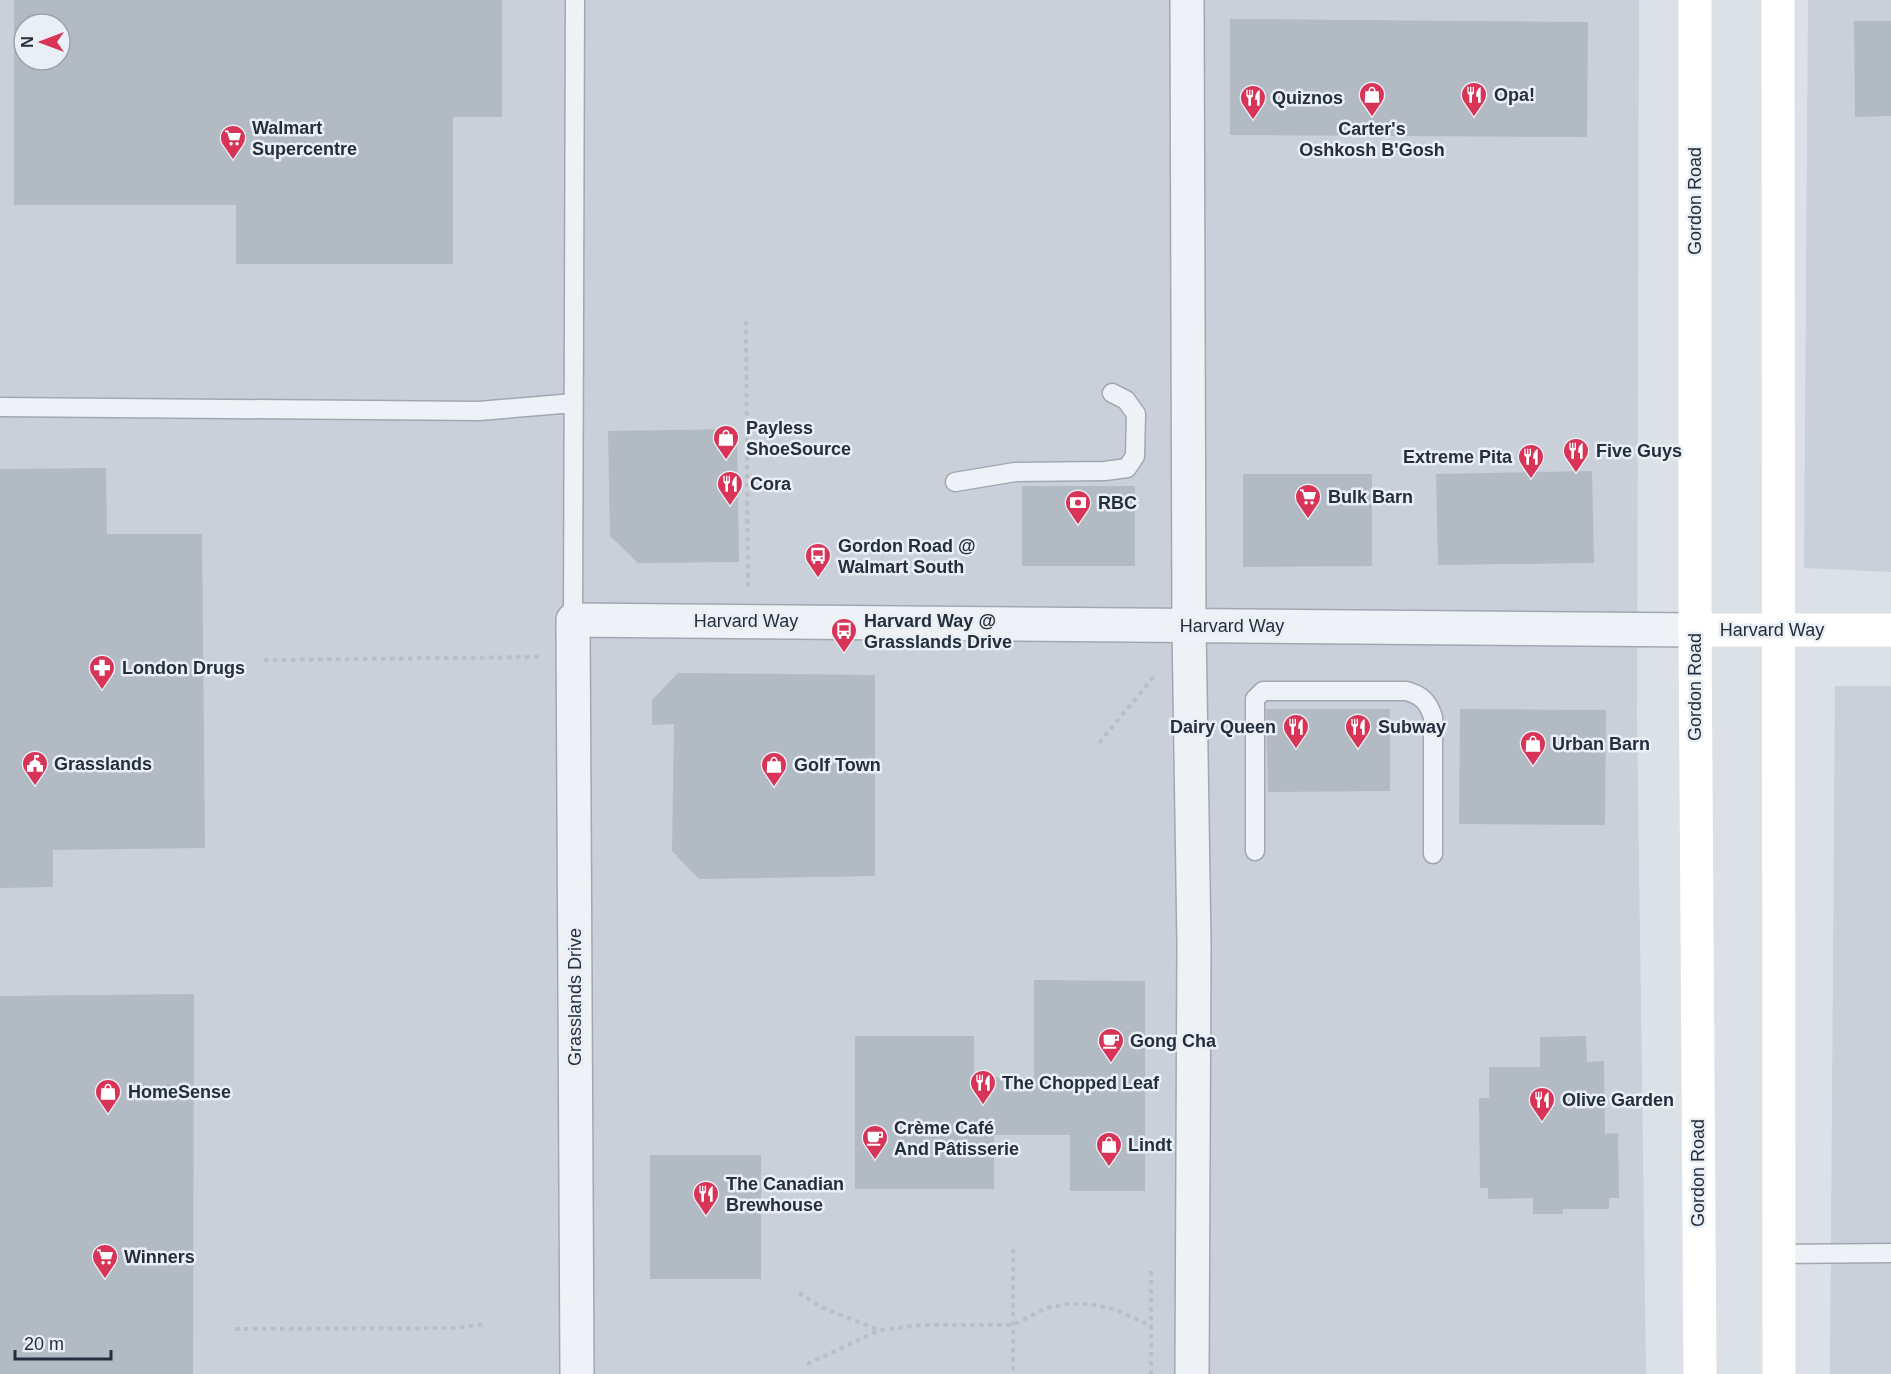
<svg xmlns="http://www.w3.org/2000/svg" width="1891" height="1374" font-family="Arial,sans-serif">
<rect width="100%" height="100%" fill="#dbe1e7"/>
<!-- built -->
<path fill="#c9d0d9" fill-rule="evenodd" d="M 0,0 L 1639,0 L 1637,717 L 1646,1374 L 0,1374 ZM 24,24 L 60,24 L 60,60 L 24,60 Z
M 1808,0 L 1891,0 L 1891,572 L 1804,568 Z
M 1835,686 L 1891,686 L 1891,1374 L 1830,1374 Z"/>
<!-- building -->
<path fill="#b2bac4" fill-rule="evenodd" d="M 14,0 L 502,0 L 502,117 L 453,117 L 453,264 L 236,264 L 236,205 L 14,205 ZM 24,24 L 60,24 L 60,60 L 24,60 Z
M 1230,19 L 1588,22 L 1587,137 L 1230,135 Z
M 1854,21 L 1891,21 L 1891,116 L 1855,117 Z
M 737,429 L 739,562 L 638,563 L 610,536 L 608,431 Z
M 106,468 L 107,534 L 202,534 L 205,848 L 53,850 L 53,887 L 0,888 L 0,469 Z
M 1592,471 L 1594,563 L 1438,565 L 1436,474 Z
M 1243,474 L 1372,474 L 1372,566 L 1243,567 Z
M 1022,486 L 1135,486 L 1135,566 L 1022,566 Z
M 678,673 L 875,675 L 875,876 L 699,879 L 672,851 L 674,724 L 652,725 L 652,700 Z
M 1266,709 L 1390,709 L 1390,791 L 1268,792 Z
M 1460,709 L 1606,710 L 1605,825 L 1459,824 Z
M 1034,980 L 1145,981 L 1145,1191 L 1070,1191 L 1070,1135 L 994,1135 L 994,1189 L 855,1189 L 855,1036 L 974,1036 L 974,1077 L 1034,1077 Z
M 194,994 L 193,1374 L 0,1374 L 0,996 Z
M 1586,1036 L 1587,1062 L 1604,1061 L 1605,1134 L 1618,1133 L 1619,1198 L 1609,1198 L 1609,1209 L 1563,1209 L 1563,1214 L 1533,1214 L 1533,1198 L 1488,1199 L 1488,1188 L 1480,1188 L 1479,1098 L 1489,1098 L 1489,1067 L 1540,1067 L 1540,1037 Z
M 650,1155 L 761,1155 L 761,1279 L 650,1279 Z"/>
<g fill="none" stroke-linecap="round" stroke-linejoin="round">
<defs>
<path id="lane" d="M 0,407 L 479,411 L 574,403
M 955,482 L 1015,472 L 1105,471 L 1127,468 L 1135,456 L 1136,414 L 1126,400 L 1112,393
M 573,620 L 575,0
M 1255,851 L 1255,699 L 1263,691 L 1406,691 C 1422,695 1428,702 1433,717 L 1433,854
M 1778,1254 L 1891,1253"/>
<path id="street" d="M 1187,0 L 1189,626 L 1194,944 L 1192,1374
M 577,1374 L 573,620 L 1695,630"/>
</defs>
<!-- lane casing -->
<use href="#lane" stroke="#a0a8b1" stroke-width="21"/>
<!-- street casing -->
<use href="#street" stroke="#a0a8b1" stroke-width="36"/>
<!-- path -->
<path stroke="#b9bfc5" stroke-width="4" stroke-dasharray="4.5 4.5" stroke-linecap="butt" d="M 746,321 L 748,590
M 264,660 L 542,657
M 1099,743 L 1156,674
M 1013,1249 L 1013,1374
M 1151,1271 L 1151,1374
M 799,1293 L 823,1308 L 879,1330
M 235,1329 L 454,1328 L 486,1324
M 807,1364 L 880,1330 L 923,1325 L 1013,1325 L 1046,1308 L 1067,1304 L 1088,1304 L 1114,1309 L 1151,1326"/>
<!-- lane -->
<use href="#lane" stroke="#eef1f5" stroke-width="18"/>
<!-- street -->
<use href="#street" stroke="#eef1f5" stroke-width="33"/>
<!-- secondary -->
<path stroke="#fff" stroke-width="33" d="M 1695,0 L 1695,630 L 1700,1374
M 1778,0 L 1779,1374
M 1695,630 L 1891,630"/>
</g>
<!-- icons -->
<defs>
<symbol id="shop-pin" viewBox="-11 -11 22 30"><path d="M0 17L-7.5 6A9.5 9.5 0 1 1 7.5 6Z" fill="#d83458" stroke="#eaeff5"/><path d="M-5-2.5h2.3a2.7 3.5 0 0 1 5.4 0H5L5.5 6h-11ZM-1.5-2.5h3a1.5 2.3 0 0 0-3 0Z" fill="#fff"/></symbol>
<symbol id="restaurant-pin" viewBox="-11 -11 22 30"><path d="M0 17L-7.5 6A9.5 9.5 0 1 1 7.5 6Z" fill="#d83458" stroke="#eaeff5"/><path d="M-5-6h1v4h1v-4h1v4h1v-4h1v5L-1.5 .5V6h-2V.5L-5-1ZM5-6V6H3V1.5H1.5Q1.5-4 5-6Z" fill="#fff"/></symbol>
<symbol id="supermarket-pin" viewBox="-11 -11 22 30"><path d="M0 17L-7.5 6A9.5 9.5 0 1 1 7.5 6Z" fill="#d83458" stroke="#eaeff5"/><path d="M-6-5.5h2.5l.6 2H6L4.5 2H-2.5L-4.4-4H-6ZM-1.5 3.2a1.3 1.3 0 1 0 .1 0ZM3 3.2a1.3 1.3 0 1 0 .1 0Z" fill="#fff"/></symbol>
<symbol id="bank-pin" viewBox="-11 -11 22 30"><path d="M0 17L-7.5 6A9.5 9.5 0 1 1 7.5 6Z" fill="#d83458" stroke="#eaeff5"/><path d="M-6-4H6V4H-6ZM0-2.3a2.3 2.3 0 1 0 0 4.6a2.3 2.3 0 1 0 0-4.6Z" fill="#fff"/></symbol>
<symbol id="bus-pin" viewBox="-11 -11 22 30"><path d="M0 17L-7.5 6A9.5 9.5 0 1 1 7.5 6Z" fill="#d83458" stroke="#eaeff5"/><path d="M-5-6H5V4H4V6H2V4H-2V6H-4V4H-5ZM-3.5-4V0h7V-4ZM-3.5 1.2v1.5H-2V1.2ZM2 1.2v1.5H3.5V1.2Z" fill="#fff"/></symbol>
<symbol id="pharmacy-pin" viewBox="-11 -11 22 30"><path d="M0 17L-7.5 6A9.5 9.5 0 1 1 7.5 6Z" fill="#d83458" stroke="#eaeff5"/><path d="M-2-6h4v4h4v4h-4v4h-4v-4h-4v-4h4Z" fill="#fff"/></symbol>
<symbol id="civic-pin" viewBox="-11 -11 22 30"><path d="M0 17L-7.5 6A9.5 9.5 0 1 1 7.5 6Z" fill="#d83458" stroke="#eaeff5"/><path d="M-.6-6.5H3V-4.5H.6V-3L4-1V1h2V6H-6V1h2V-1L-.6-3ZM-1.2 2.5V6h2.4V2.5Z" fill="#fff"/></symbol>
<symbol id="cafe-pin" viewBox="-11 -11 22 30"><path d="M0 17L-7.5 6A9.5 9.5 0 1 1 7.5 6Z" fill="#d83458" stroke="#eaeff5"/><path d="M-5.5-4.5H6V0H3Q3 3.5 0 3.5H-2.5Q-5.5 3.5-5.5 0ZM3-3.2v2h1.7v-2ZM-6 4.5H4V6H-6Z" fill="#fff"/></symbol>
</defs>
<g fill-rule="evenodd">
<use href="#shop-pin" x="1357" y="80" width="30" height="40"/>
<use href="#restaurant-pin" x="1459" y="80" width="30" height="40"/>
<use href="#restaurant-pin" x="1238" y="83" width="30" height="40"/>
<use href="#supermarket-pin" x="218" y="123" width="30" height="40"/>
<use href="#shop-pin" x="711" y="423" width="30" height="40"/>
<use href="#restaurant-pin" x="1561" y="436" width="30" height="40"/>
<use href="#restaurant-pin" x="1516" y="442" width="30" height="40"/>
<use href="#restaurant-pin" x="715" y="469" width="30" height="40"/>
<use href="#supermarket-pin" x="1293" y="482" width="30" height="40"/>
<use href="#bank-pin" x="1063" y="488" width="30" height="40"/>
<use href="#bus-pin" x="803" y="541" width="30" height="40"/>
<use href="#bus-pin" x="829" y="616" width="30" height="40"/>
<use href="#pharmacy-pin" x="87" y="653" width="30" height="40"/>
<use href="#restaurant-pin" x="1281" y="712" width="30" height="40"/>
<use href="#restaurant-pin" x="1343" y="712" width="30" height="40"/>
<use href="#shop-pin" x="1518" y="729" width="30" height="40"/>
<use href="#civic-pin" x="20" y="749" width="30" height="40"/>
<use href="#shop-pin" x="759" y="750" width="30" height="40"/>
<use href="#cafe-pin" x="1096" y="1026" width="30" height="40"/>
<use href="#restaurant-pin" x="968" y="1068" width="30" height="40"/>
<use href="#shop-pin" x="93" y="1077" width="30" height="40"/>
<use href="#restaurant-pin" x="1527" y="1085" width="30" height="40"/>
<use href="#cafe-pin" x="860" y="1123" width="30" height="40"/>
<use href="#shop-pin" x="1094" y="1130" width="30" height="40"/>
<use href="#restaurant-pin" x="691" y="1179" width="30" height="40"/>
<use href="#supermarket-pin" x="90" y="1242" width="30" height="40"/>
</g>
<g text-anchor="middle" stroke-width="5" stroke-linejoin="round" paint-order="stroke">
<!-- poi labels -->
<g font-size="18" font-weight="bold" fill="#242f3e" stroke="#eaeff5" text-anchor="start">
<text x="1494" y="101">Opa!</text>
<text x="1272" y="104">Quiznos</text>
<text x="252" y="134">Walmart<tspan x="252" dy="21">Supercentre</tspan></text>
<text x="1372" y="135" text-anchor="middle">Carter's<tspan x="1372" dy="21">Oshkosh B'Gosh</tspan></text>
<text x="746" y="434">Payless<tspan x="746" dy="21">ShoeSource</tspan></text>
<text x="1596" y="457">Five Guys</text>
<text x="1512" y="463" text-anchor="end">Extreme Pita</text>
<text x="750" y="490">Cora</text>
<text x="1328" y="503">Bulk Barn</text>
<text x="1098" y="509">RBC</text>
<text x="838" y="552">Gordon Road @<tspan x="838" dy="21">Walmart South</tspan></text>
<text x="864" y="627">Harvard Way @<tspan x="864" dy="21">Grasslands Drive</tspan></text>
<text x="122" y="674">London Drugs</text>
<text x="1276" y="733" text-anchor="end">Dairy Queen</text>
<text x="1378" y="733">Subway</text>
<text x="1552" y="750">Urban Barn</text>
<text x="54" y="770">Grasslands</text>
<text x="794" y="771">Golf Town</text>
<text x="1130" y="1047">Gong Cha</text>
<text x="1002" y="1089">The Chopped Leaf</text>
<text x="128" y="1098">HomeSense</text>
<text x="1562" y="1106">Olive Garden</text>
<text x="894" y="1134">Crème Café<tspan x="894" dy="21">And Pâtisserie</tspan></text>
<text x="1128" y="1151">Lindt</text>
<text x="726" y="1190">The Canadian<tspan x="726" dy="21">Brewhouse</tspan></text>
<text x="124" y="1263">Winners</text>
</g>
<!-- street labels -->
<g font-size="18" fill="#242f3e" stroke="#eaeff5">
<text transform="translate(1695 201) rotate(-90)" y="6">Gordon Road</text>
<text x="746" y="627">Harvard Way</text>
<text x="1232" y="632">Harvard Way</text>
<text x="1772" y="636">Harvard Way</text>
<text transform="translate(1695 687) rotate(-90)" y="6">Gordon Road</text>
<text transform="translate(575 997) rotate(-90)" y="6">Grasslands Drive</text>
<text transform="translate(1698 1173) rotate(-90)" y="6">Gordon Road</text>
</g>
</g>
<!-- north arrow -->
<g transform="translate(42 42) rotate(270)"><circle r="28" fill="#eaeff5" stroke="#9ba2ac" stroke-width="1.5"/>
<path d="M0-4.5L10 22L0 15L-10 22Z" fill="#d83458"/>
<text y="-9" font-size="16" font-weight="bold" text-anchor="middle" fill="#242f3e">N</text>
</g>
<!-- scale -->
<path d="M15 1350v9h96v-9" fill="none" stroke="#242f3e" stroke-width="3"/>
<text x="24" y="1350" font-size="18" fill="#242f3e" stroke="#eaeff5" stroke-width="4.5" paint-order="stroke">20 m</text>
</svg>
